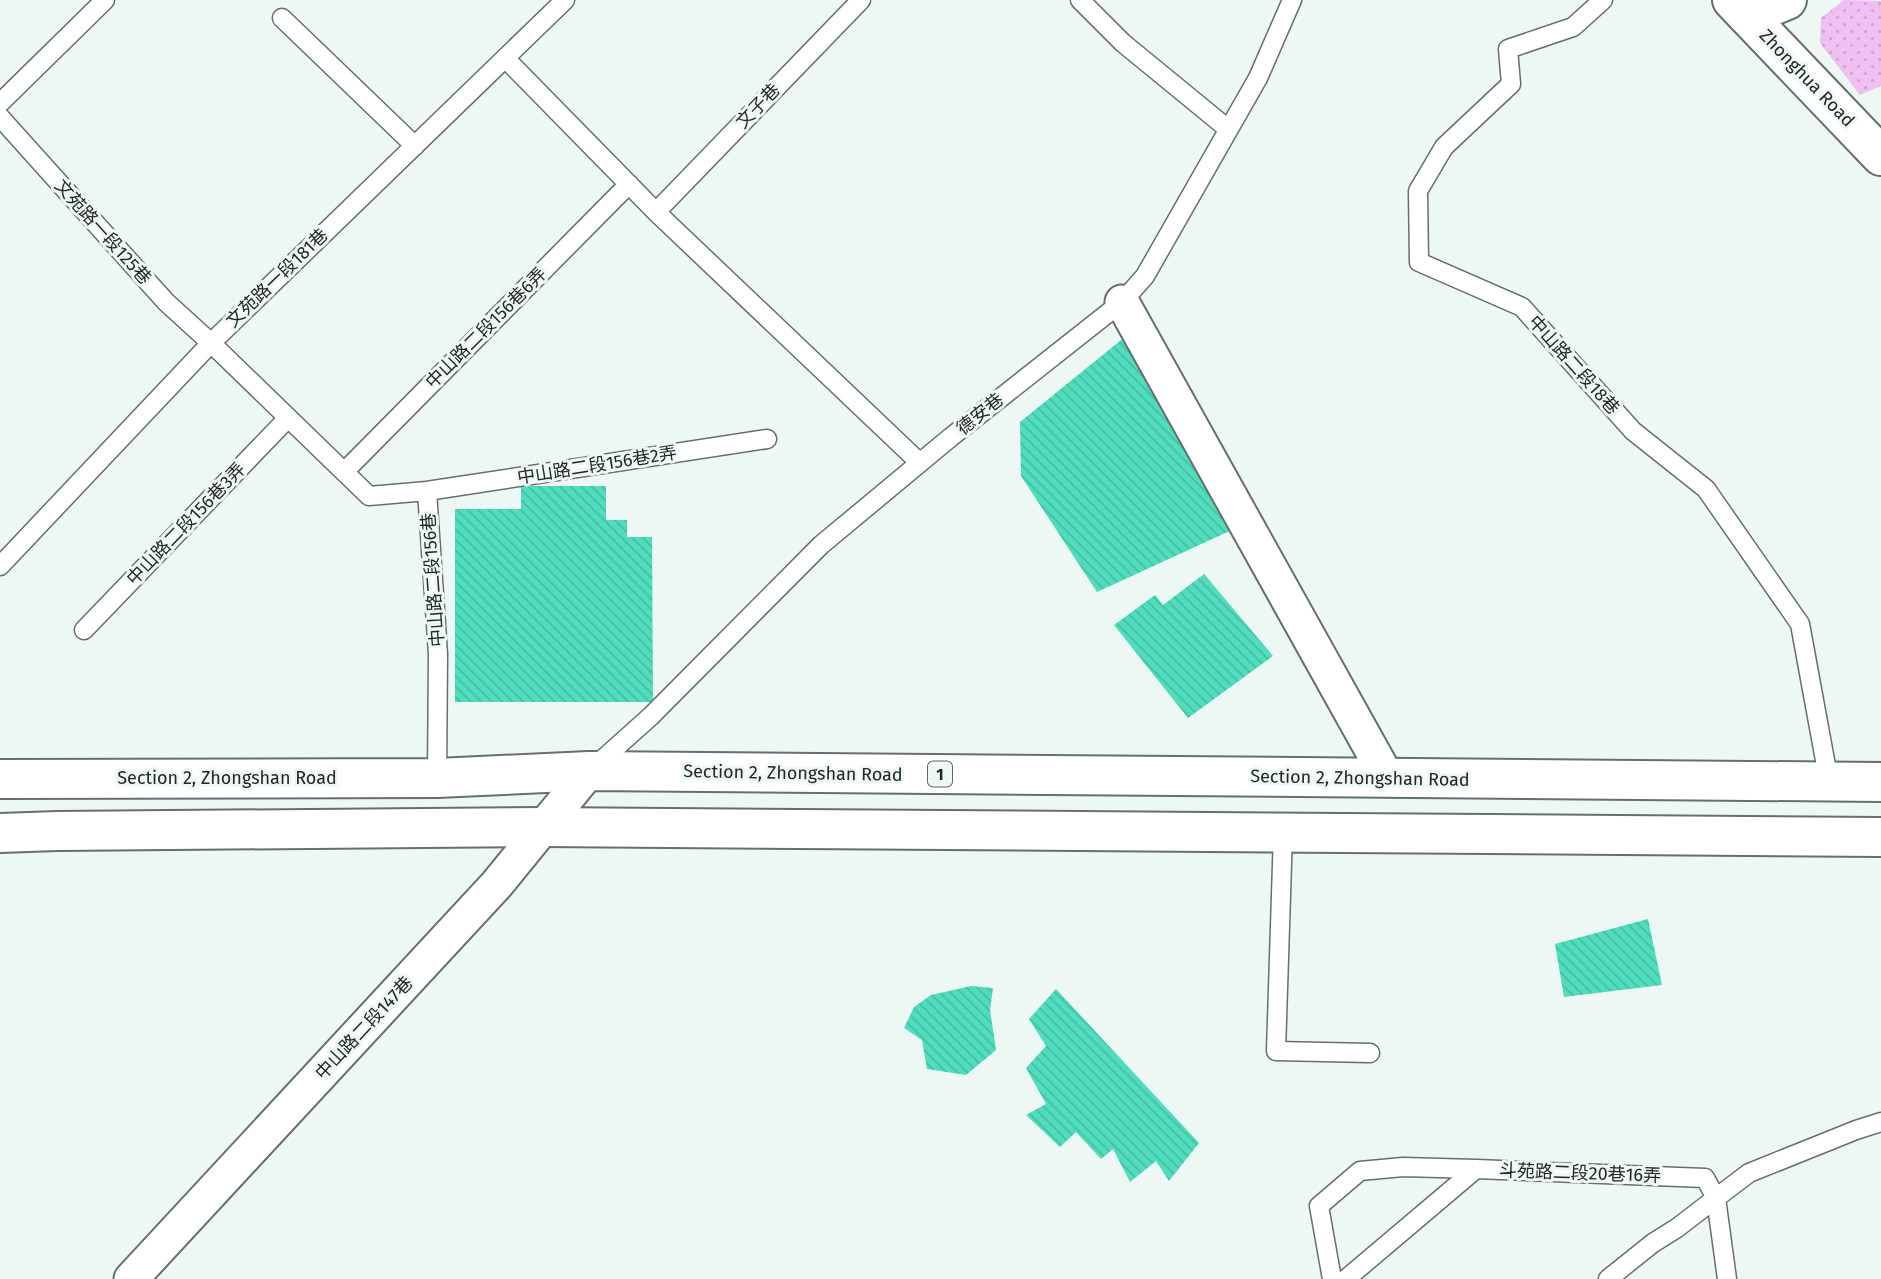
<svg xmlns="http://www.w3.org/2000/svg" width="1881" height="1279" font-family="'Fira Sans','Noto Sans TC',sans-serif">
<defs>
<pattern id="grass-dots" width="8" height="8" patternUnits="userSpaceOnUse" patternTransform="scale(1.75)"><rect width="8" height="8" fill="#f0bff2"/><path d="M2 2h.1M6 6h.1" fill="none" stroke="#cea4cf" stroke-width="1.8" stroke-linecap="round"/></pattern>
<pattern id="building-back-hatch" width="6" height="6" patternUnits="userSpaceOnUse" patternTransform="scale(1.75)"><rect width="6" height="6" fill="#50ddbd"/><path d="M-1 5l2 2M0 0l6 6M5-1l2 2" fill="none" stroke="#46bea2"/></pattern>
</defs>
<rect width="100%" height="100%" fill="#edf7f4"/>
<!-- grass -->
<path fill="url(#grass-dots)" d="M 1844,0 L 1881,1 L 1881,86 L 1860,95 L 1820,43 L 1821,18 Z"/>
<!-- building -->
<path fill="url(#building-back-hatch)" d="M 1131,332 L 1234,529 L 1097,592 L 1021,476 L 1020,422 Z
M 521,486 L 606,486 L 606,520 L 627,520 L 627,537 L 652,537 L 653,702 L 455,702 L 455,509 L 521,509 Z
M 1204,574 L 1273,656 L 1188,718 L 1114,625 L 1155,595 L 1163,605 Z
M 1648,919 L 1662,985 L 1564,997 L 1555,944 Z
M 971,986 L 993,988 L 990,1010 L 996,1050 L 966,1075 L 927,1069 L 922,1040 L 904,1028 L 914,1007 L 931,995 Z
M 1056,989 L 1199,1143 L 1169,1181 L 1156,1161 L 1130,1182 L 1113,1149 L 1101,1159 L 1076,1132 L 1060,1147 L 1026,1115 L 1046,1104 L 1026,1068 L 1046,1046 L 1029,1019 Z"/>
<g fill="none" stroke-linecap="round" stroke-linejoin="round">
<defs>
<path id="service" d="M 1080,0 L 1123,43 L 1228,129
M 1603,0 L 1573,27 L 1508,49 L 1511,84 L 1444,147 L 1418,191 L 1419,262 L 1522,307 L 1633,431 L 1706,489 L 1800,624 L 1829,782
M 282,18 L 415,146
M 505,58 L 656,212 L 920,463
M 0,103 L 105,0
M 0,117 L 166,302 L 211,343 L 369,496 L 427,491 L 438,654 L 437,778
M 656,212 L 861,0
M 344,472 L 629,184
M 427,491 L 767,439
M 0,566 L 211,343 L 565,0
M 84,630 L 288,418
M 593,768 L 651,716 L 821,545 L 951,437 L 1122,302 L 1145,276 L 1258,78 L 1292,0
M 1283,833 L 1276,1051 L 1370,1053
M 1332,1279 L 1319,1206 L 1360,1171 L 1403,1167 L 1476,1169
M 1346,1279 L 1476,1169 L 1705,1178 L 1716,1198 L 1677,1228 L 1653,1243 L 1608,1279
M 1727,1279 L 1716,1198 L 1749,1173 L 1856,1130 L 1881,1122"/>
<path id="minor" d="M 1122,302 L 1388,779
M 131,1279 L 497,884 L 589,771"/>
<path id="tertiary" d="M 1748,16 L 1787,0"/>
<path id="secondary" d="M 1732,0 L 1881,156"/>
<path id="primary" d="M 0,779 L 437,778 L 589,771 L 1881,782
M 0,833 L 57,831 L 543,827 L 1881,837"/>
</defs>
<!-- service casing -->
<use href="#service" stroke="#666f6c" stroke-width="21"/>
<!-- minor casing -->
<use href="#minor" stroke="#666f6c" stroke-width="37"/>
<!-- tertiary casing -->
<use href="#tertiary" stroke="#666f6c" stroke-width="42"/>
<!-- secondary casing -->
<use href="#secondary" stroke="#666f6c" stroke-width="42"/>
<!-- primary casing -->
<use href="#primary" stroke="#666f6c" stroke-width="42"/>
<!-- service -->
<use href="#service" stroke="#fff" stroke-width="18"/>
<!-- minor -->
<use href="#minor" stroke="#fff" stroke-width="33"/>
<!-- tertiary -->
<use href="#tertiary" stroke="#fff" stroke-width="38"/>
<!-- secondary -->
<use href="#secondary" stroke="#fff" stroke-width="38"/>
<!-- primary -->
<use href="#primary" stroke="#fff" stroke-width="38"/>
</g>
<g text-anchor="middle" stroke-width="6" stroke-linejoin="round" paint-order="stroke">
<!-- shield labels -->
<rect fill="#edf7f4" stroke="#606564" stroke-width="2" x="928" y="761.5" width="24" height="25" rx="5"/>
<g font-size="16" font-weight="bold" fill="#242726">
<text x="940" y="780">1</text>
</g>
<!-- street labels -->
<g font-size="18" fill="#242726" stroke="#edf7f4">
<text transform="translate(1807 78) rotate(46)" y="6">Zhonghua Road</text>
<text transform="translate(758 106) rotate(-46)" y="6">文子巷</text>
<text transform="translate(103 232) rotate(48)" y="6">文苑路一段125巷</text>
<text transform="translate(277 278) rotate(-44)" y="6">文苑路一段181巷</text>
<text transform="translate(486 328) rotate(-45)" y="6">中山路二段156巷6弄</text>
<text transform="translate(1574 365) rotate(48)" y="6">中山路二段18巷</text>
<text transform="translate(980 414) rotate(-39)" y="6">德安巷</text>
<text transform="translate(597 465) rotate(-9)" y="6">中山路二段156巷2弄</text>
<text transform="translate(186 524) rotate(-46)" y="6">中山路二段156巷3弄</text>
<text transform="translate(433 580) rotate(-94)" y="6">中山路二段156巷</text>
<text transform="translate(793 773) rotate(1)" y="6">Section 2, Zhongshan Road</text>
<text x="227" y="784">Section 2, Zhongshan Road</text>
<text transform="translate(1360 778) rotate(1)" y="6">Section 2, Zhongshan Road</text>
<text transform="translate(364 1028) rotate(-47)" y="6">中山路二段147巷</text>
<text transform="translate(1580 1173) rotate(2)" y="6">斗苑路二段20巷16弄</text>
</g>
</g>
</svg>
